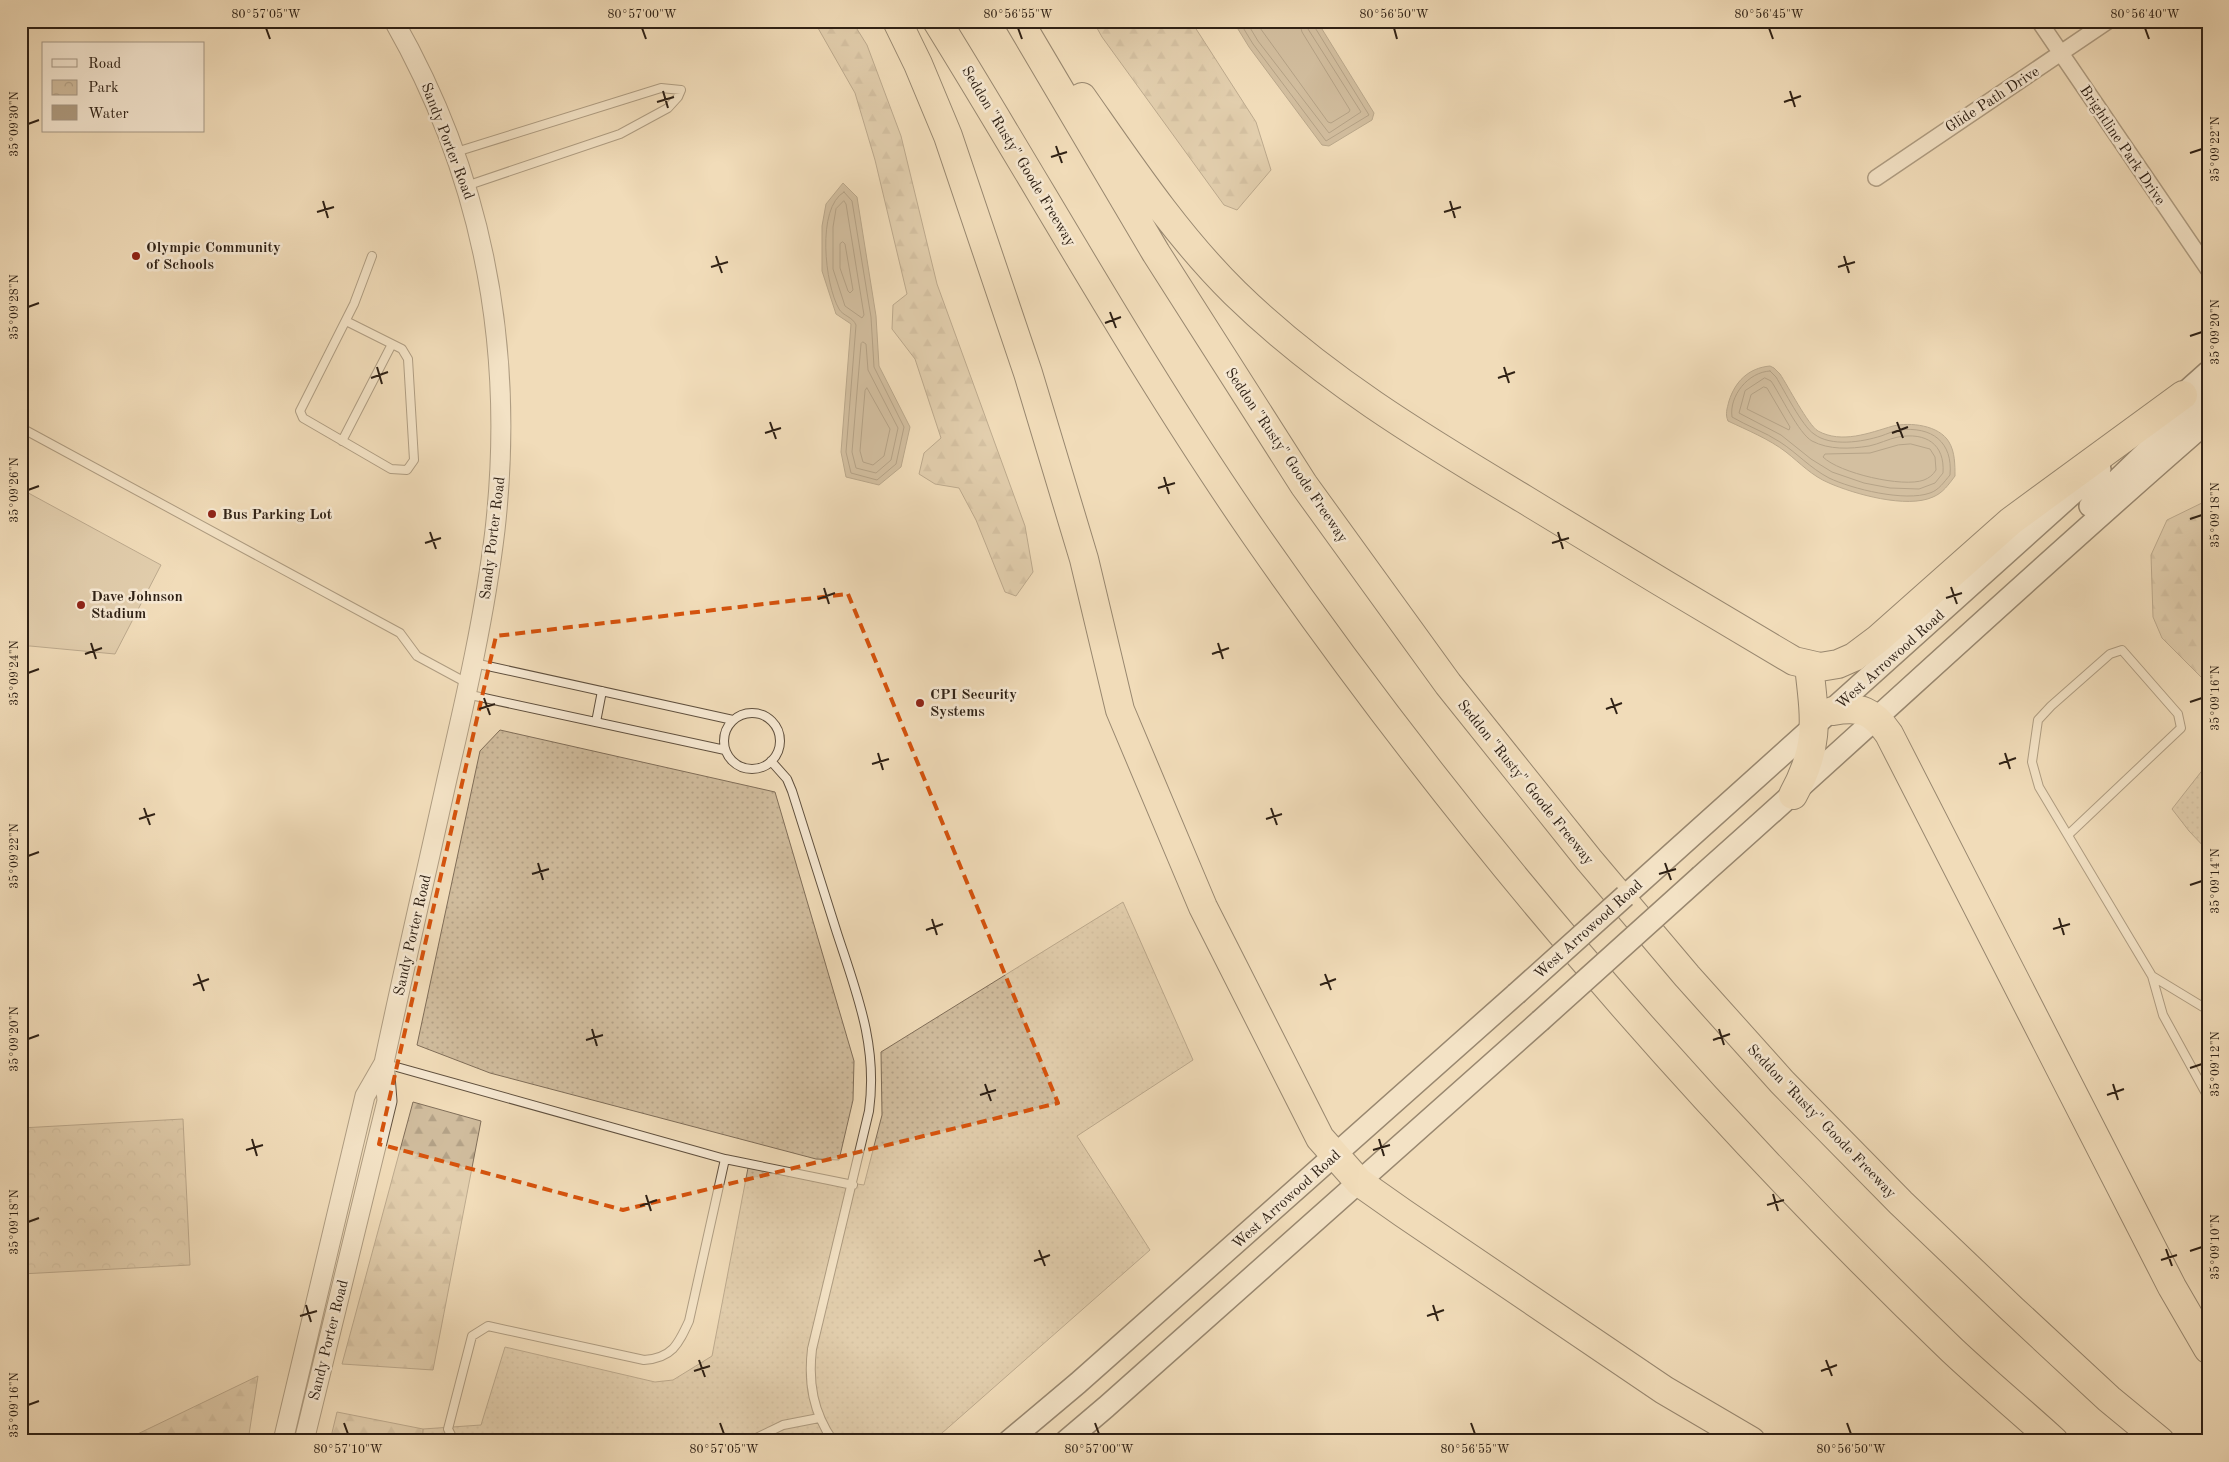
<svg xmlns="http://www.w3.org/2000/svg" width="2229" height="1462" font-family="'Old Standard TT',serif">
<defs>
<pattern id="grass-dots" width="8" height="8" patternUnits="userSpaceOnUse" patternTransform="scale(1.25)"><rect width="8" height="8" fill="#d0bc9d"/><path d="M2 2h.1M6 6h.1" fill="none" stroke="#b3a186" stroke-width="1.8" stroke-linecap="round"/></pattern>
<pattern id="forest-firs" width="22" height="20" patternUnits="userSpaceOnUse" patternTransform="scale(1.25)"><rect width="22" height="20" fill="#d0bc9d"/><path d="M5 1l3.5 6h-7zM16 11l3.5 6h-7z" fill="#b3a186"/></pattern>
<pattern id="park-crowns" width="20" height="18" patternUnits="userSpaceOnUse" patternTransform="scale(1.25)"><rect width="20" height="18" fill="#d0bc9d"/><path d="M2 6a3 3 0 1 1 6 0M12 15a3 3 0 1 1 6 0" fill="none" stroke="#b3a186"/></pattern>
</defs>
<rect width="100%" height="100%" fill="#f1dcb9"/>
<filter id="stains"><feTurbulence type="fractalNoise" baseFrequency=".004" numOctaves="4"/><feColorMatrix values="0 0 0 0 .2 0 0 0 0 .09 0 0 0 0 .02 0 0 0 .5 -.17"/></filter>
<radialGradient id="worn" r=".72"><stop offset=".6" stop-color="#630" stop-opacity="0"/><stop offset="1" stop-color="#630" stop-opacity=".3"/></radialGradient>
<!-- grass -->
<path fill="url(#grass-dots)" stroke="#806e59" d="M 500,730 L 775,792 L 854,1061 L 853,1100 L 839,1160 L 816,1159 L 490,1073 L 417,1045 L 480,751 Z
M 2208,763 L 2208,851 L 2189,831 L 2172,809 Z
M 1123,902 L 1193,1060 L 1077,1136 L 1150,1250 L 933,1441 L 422,1441 L 423,1429 L 481,1425 L 505,1347 L 655,1382 L 673,1380 L 712,1356 L 748,1168 L 864,1185 L 882,1115 L 881,1052 Z"/>
<!-- forest -->
<path fill="url(#forest-firs)" stroke="#806e59" d="M 814,21 L 852,21 L 867,45 L 901,136 L 937,284 L 1025,526 L 1033,572 L 1016,596 L 1005,592 L 976,520 L 959,488 L 935,484 L 919,474 L 924,453 L 941,438 L 915,359 L 892,329 L 893,305 L 907,294 L 875,160 L 855,93 Z
M 1093,21 L 1191,21 L 1256,122 L 1271,170 L 1237,210 L 1224,205 L 1102,37 Z
M 2206,501 L 2208,501 L 2208,684 L 2162,638 L 2153,617 L 2151,555 L 2167,520 Z
M 413,1102 L 481,1121 L 433,1370 L 342,1364 Z
M 258,1376 L 248,1441 L 123,1441 Z
M 337,1412 L 423,1429 L 422,1441 L 330,1441 Z"/>
<!-- park -->
<path fill="url(#park-crowns)" stroke="#806e59" d="M 183,1119 L 190,1265 L 21,1274 L 21,1128 Z"/>
<!-- garden -->
<path fill="#d0bc9d" stroke="#806e59" d="M 21,489 L 161,565 L 115,654 L 30,646 L 21,647 Z"/>
<!-- water -->
<path fill="#af9c81" stroke="#7c6b56" d="M 1233,21 L 1317,21 L 1374,113 L 1372,120 L 1329,146 L 1322,145 L 1249,47 Z
M 843,183 L 857,197 L 876,316 L 879,366 L 910,427 L 901,467 L 879,485 L 846,477 L 841,452 L 851,324 L 836,314 L 822,271 L 822,226 L 826,204 Z
M 1770,366 L 1774,368 L 1780,374 C 1788,386 1808,425 1818,431 C 1842,444 1869,433 1893,426 C 1910,422 1939,425 1949,442 C 1955,452 1955,465 1955,476 C 1949,484 1943,493 1933,497 C 1907,509 1854,494 1829,483 C 1812,476 1800,463 1786,452 C 1769,439 1747,430 1728,421 C 1725,414 1727,409 1729,401 C 1735,382 1748,368 1770,366 Z"/>
<g fill="none" stroke-linecap="round" stroke-linejoin="round">
<!-- shore -->
<path stroke="#6f5e4b" stroke-width="1" d="M 1239,21 L 1253,44 L 1326,141 L 1369,115 L 1314,26 L 1313,21
M 1246,21 L 1258,41 L 1329,133 L 1361,112 L 1308,29 L 1307,21
M 1255,21 L 1328,122 L 1331,123 L 1349,112 L 1350,110 L 1302,32 L 1299,21
M 844,192 L 852,201 L 871,317 L 874,367 L 904,427 L 896,464 L 877,480 L 851,473 L 846,452 L 856,325 C 853,317 843,316 839,309 C 825,285 816,208 844,192 Z
M 844,201 L 846,204 L 864,315 L 862,318 L 845,306 L 833,269 L 833,227 L 836,209 Z
M 843,242 L 845,244 L 853,290 L 850,293 L 848,291 L 840,268 L 840,244 Z
M 863,342 L 866,344 L 868,370 L 898,428 L 891,460 L 876,473 L 856,468 L 852,452 L 861,344 Z
M 1770,371 L 1776,377 C 1784,390 1802,426 1814,434 C 1831,447 1862,442 1881,436 C 1887,434 1893,431 1899,430 C 1932,426 1953,442 1950,475 C 1944,482 1939,490 1930,493 C 1905,502 1852,489 1829,478 C 1810,468 1797,453 1780,442 C 1765,432 1747,426 1732,417 C 1729,396 1748,372 1770,371 Z
M 1765,378 L 1771,381 C 1780,394 1799,434 1812,441 C 1829,450 1850,449 1869,446 C 1879,444 1888,439 1898,437 C 1926,432 1945,444 1943,473 L 1935,483 L 1919,489 L 1890,488 L 1864,483 L 1832,472 L 1811,459 L 1781,435 L 1739,413 L 1745,391 Z
M 1764,387 L 1767,388 L 1790,427 L 1789,430 L 1747,409 L 1751,395 Z
M 867,388 L 890,429 L 884,456 L 873,465 L 863,462 L 860,451 L 865,391 Z
M 1911,444 L 1930,449 L 1935,457 L 1936,470 C 1933,475 1929,478 1924,480 C 1903,488 1839,473 1823,457 L 1825,454 L 1870,453 L 1898,445 Z"/>
<!-- stream -->
<path stroke="#7c6b56" stroke-width="5.5" d="M 1862,1441 L 1863,1441"/>
<defs>
<path id="service" d="M 456,152 L 661,88 L 681,90 L 678,97 L 668,108 L 620,134 L 466,186
M 346,321 L 402,349 L 408,359 L 414,460 L 407,470 L 391,469 L 303,418 L 300,411 L 354,304 L 372,256
M 21,434 L 27,431 L 400,633 L 417,656 L 467,683
M 342,441 L 392,344
M 474,663 L 733,720
M 466,694 L 725,750
M724 741a28 28 0 1 1 56 0a28 28 0 1 1-56 0Z
M 596,722 L 602,691
M 771,761 L 787,779 L 792,791 C 807,839 822,886 837,933 C 857,994 878,1046 869,1111 L 812,1349 C 808,1383 813,1412 833,1441
M 2068,835 L 2181,728 L 2178,714 L 2122,650 L 2110,654 L 2051,706 L 2038,720 L 2032,762 L 2039,787 L 2152,976 L 2208,1010
M 2152,976 L 2163,1015 L 2208,1097
M 386,1064 L 725,1159 L 853,1185
M 454,1441 L 448,1429 L 472,1336 L 488,1326 L 644,1360 C 672,1358 678,1345 689,1321 L 725,1159
M 750,1441 L 783,1425 L 819,1418"/>
<path id="minor" d="M 2039,21 L 2208,269
M 1876,178 L 2108,21"/>
<path id="tertiary" d="M 283,1441 L 365,1096 L 384,1063 C 404,968 426,874 447,779 C 466,697 485,614 495,530 C 515,351 484,179 394,21
M 304,1441 L 387,1101 L 384,1063"/>
<path id="secondary" d="M 2171,405 L 2208,372
M 2090,506 L 2152,446 L 2208,396
M 1701,876 C 1871,725 2036,570 2208,421
M 1625,896 L 2100,469
M 1009,1441 L 1078,1383 L 1516,994
M 1066,1441 L 1106,1407 L 1540,1021"/>
<path id="motorway" d="M 897,21 L 918,64 L 948,136 L 1028,373 L 1084,559 L 1120,710 L 1203,907 L 1320,1138 L 1359,1182 L 1403,1213 L 1664,1390 L 1751,1441
M 937,21 C 1043,192 1140,368 1254,533 C 1459,828 1693,1101 1952,1350 C 1985,1381 2020,1410 2054,1441
M 1019,21 L 1156,253 L 1304,485 L 1448,684 L 1589,860 L 1687,976 L 1782,1082 L 1901,1203 L 2012,1309 L 2109,1399 L 2160,1441
M 1082,97 C 1129,164 1176,235 1235,293 C 1321,377 1422,438 1524,499 C 1614,554 1704,608 1794,661 L 1820,667 L 1838,664 L 1854,657 L 1878,639 L 2011,521 L 2183,395
M 1833,711 C 1861,706 1873,711 1889,734 L 2172,1287 L 2208,1349
M 1793,795 C 1820,746 1815,719 1809,666"/>
</defs>
<!-- service casing -->
<use href="#service" stroke="#60503e" stroke-width="10"/>
<!-- minor casing -->
<use href="#minor" stroke="#60503e" stroke-width="18"/>
<!-- tertiary casing -->
<use href="#tertiary" stroke="#60503e" stroke-width="21"/>
<!-- secondary casing -->
<use href="#secondary" stroke="#2f2115" stroke-width="24"/>
<!-- motorway casing -->
<use href="#motorway" stroke="#2f2115" stroke-width="30"/>
<!-- service -->
<use href="#service" stroke="#f6e8d2" stroke-width="8"/>
<!-- minor -->
<use href="#minor" stroke="#f6e8d2" stroke-width="15"/>
<!-- tertiary -->
<use href="#tertiary" stroke="#f6e8d2" stroke-width="19"/>
<!-- secondary -->
<use href="#secondary" stroke="#f6e8d2" stroke-width="21"/>
<!-- motorway -->
<use href="#motorway" stroke="#f1dcb9" stroke-width="28"/>
<defs>
<path id="secondary-bridge" d="M 1516,994 L 1625,896
M 1540,1021 L 1701,876"/>
</defs>
<!-- secondary-bridge casing -->
<use href="#secondary-bridge" stroke="#2f2115" stroke-width="24" stroke-linecap="butt"/>
<!-- secondary-bridge -->
<use href="#secondary-bridge" stroke="#f6e8d2" stroke-width="21"/>
</g>
<!-- marked area -->
<path d="M0 0H2229V1462H0ZM 848,594 L 1058,1103 L 623,1210 L 379,1144 L 496,636 Z" fill="#f1dcb9" fill-opacity=".55" fill-rule="evenodd"/>
<path fill="none" stroke="#d6530d" stroke-width="4" stroke-dasharray="10 6" stroke-linejoin="round" d="M 848,594 L 1058,1103 L 623,1210 L 379,1144 L 496,636 Z"/>
<!-- ticks -->
<path fill="none" stroke="#2f2115" stroke-width="2" d="M 266,28 L 270,39M 642,28 L 646,39M 1018,28 L 1022,39M 1394,28 L 1397,39M 1769,28 L 1773,39M 2145,28 L 2149,39M 663,91 L 668,108M 1790,91 L 1795,107M 657,102 L 674,97M 1784,102 L 1801,96M 28,124 L 39,120M 1056,146 L 1062,163M 2190,153 L 2202,149M 1051,157 L 1067,152M 323,201 L 328,218M 1450,201 L 1455,218M 317,212 L 334,207M 1444,212 L 1461,207M 716,256 L 722,273M 1844,256 L 1849,273M 711,267 L 728,262M 1838,267 L 1855,262M 28,307 L 39,303M 1110,312 L 1116,328M 1105,323 L 1121,317M 2190,336 L 2202,332M 377,367 L 382,384M 1504,367 L 1509,383M 371,378 L 388,372M 1498,378 L 1515,372M 770,422 L 776,439M 1897,422 L 1903,438M 765,433 L 781,428M 1892,433 L 1908,427M 1164,477 L 1169,494M 1158,488 L 1175,483M 28,490 L 39,486M 2190,519 L 2202,515M 430,532 L 436,549M 1558,532 L 1563,549M 425,543 L 441,538M 1552,543 L 1569,538M 1951,587 L 1957,604M 824,588 L 829,604M 1946,598 L 1962,593M 818,599 L 835,593M 91,643 L 96,659M 1218,643 L 1223,659M 85,654 L 102,648M 1212,654 L 1229,648M 28,673 L 39,669M 484,698 L 490,715M 1611,698 L 1617,714M 2190,702 L 2202,698M 479,709 L 495,704M 1606,709 L 1622,703M 878,753 L 883,770M 2005,753 L 2010,769M 872,764 L 889,759M 1999,764 L 2016,758M 144,808 L 150,825M 1271,808 L 1277,825M 139,819 L 155,814M 1266,819 L 1282,814M 28,856 L 39,852M 538,863 L 543,880M 1665,863 L 1671,880M 532,874 L 549,869M 1659,874 L 1676,869M 2190,885 L 2202,881M 2059,918 L 2064,935M 932,919 L 937,935M 2053,929 L 2070,924M 926,930 L 943,924M 198,974 L 204,991M 1325,974 L 1331,990M 193,985 L 209,979M 1320,985 L 1336,979M 592,1029 L 597,1046M 1719,1029 L 1724,1045M 28,1039 L 39,1035M 586,1040 L 603,1035M 1713,1040 L 1730,1034M 2190,1068 L 2202,1064M 985,1084 L 991,1101M 2113,1084 L 2118,1100M 980,1095 L 996,1090M 2107,1095 L 2124,1089M 252,1139 L 257,1156M 1379,1139 L 1384,1156M 246,1150 L 263,1145M 1373,1150 L 1390,1145M 1773,1194 L 1778,1211M 646,1195 L 651,1211M 1767,1205 L 1784,1200M 640,1206 L 657,1200M 28,1222 L 39,1218M 2166,1249 L 2172,1266M 1039,1250 L 1045,1266M 2190,1251 L 2202,1247M 2161,1260 L 2177,1255M 1034,1261 L 1050,1255M 306,1305 L 311,1322M 1433,1305 L 1438,1321M 300,1316 L 317,1311M 1427,1316 L 1444,1310M 699,1360 L 705,1377M 1826,1360 L 1832,1376M 694,1371 L 710,1366M 1821,1371 L 1837,1365M 28,1405 L 39,1401M 344,1423 L 348,1434M 720,1423 L 724,1434M 1095,1423 L 1099,1434M 1471,1423 L 1475,1434M 1847,1423 L 1851,1434"/>
<!-- markers -->
<g fill="#8f2418" stroke="#f6e8d2" stroke-width="2">
<circle cx="136" cy="256" r="5"/>
<circle cx="212" cy="514" r="5"/>
<circle cx="81" cy="605" r="5"/>
<circle cx="920" cy="703" r="5"/>
</g>
<g text-anchor="middle" stroke-width="5" stroke-linejoin="round" paint-order="stroke">
<!-- street labels -->
<g font-size="15" fill="#2f2115" stroke="#f6e8d2">
<text transform="translate(1992 99) rotate(-33)" y="5">Glide Path Drive</text>
<text transform="translate(448 141) rotate(69)" y="5">Sandy Porter Road</text>
<text transform="translate(2123 145) rotate(56)" y="5">Brightline Park Drive</text>
<text transform="translate(1019 156) rotate(59)" y="5">Seddon "Rusty" Goode Freeway</text>
<text transform="translate(1287 455) rotate(56)" y="5">Seddon "Rusty" Goode Freeway</text>
<text transform="translate(492 538) rotate(-83)" y="5">Sandy Porter Road</text>
<text transform="translate(1890 659) rotate(-42)" y="5">West Arrowood Road</text>
<text transform="translate(1526 782) rotate(51)" y="5">Seddon "Rusty" Goode Freeway</text>
<text transform="translate(1588 929) rotate(-42)" y="5">West Arrowood Road</text>
<text transform="translate(412 935) rotate(-77)" y="5">Sandy Porter Road</text>
<text transform="translate(1822 1121) rotate(46)" y="5">Seddon "Rusty" Goode Freeway</text>
<text transform="translate(1286 1199) rotate(-42)" y="5">West Arrowood Road</text>
<text transform="translate(328 1340) rotate(-76)" y="5">Sandy Porter Road</text>
</g>
<!-- poi labels -->
<g font-size="15" font-weight="bold" fill="#2f2115" stroke="#f6e8d2" text-anchor="start">
<text x="146" y="252">Olympic Community<tspan x="146" dy="17">of Schools</tspan></text>
<text x="222" y="519">Bus Parking Lot</text>
<text x="91" y="601">Dave Johnson<tspan x="91" dy="17">Stadium</tspan></text>
<text x="930" y="699">CPI Security<tspan x="930" dy="17">Systems</tspan></text>
</g>
</g>
<!-- margin -->
<rect width="2229" height="1462" fill="none" stroke="#f1dcb9" stroke-width="55"/>
<!-- legend -->
<rect x="42" y="42" width="162" height="90" fill="#f6e8d2" stroke="#a69886"/>
<rect x="52" y="59" width="25" height="8" fill="#f6e8d2" stroke="#a69886"/>
<text x="88" y="68" font-size="15" fill="#2f2115">Road</text>
<rect x="52" y="80" width="25" height="15" fill="url(#park-crowns)" stroke="#a69886"/>
<text x="88" y="92" font-size="15" fill="#2f2115">Park</text>
<rect x="52" y="105" width="25" height="15" fill="#af9c81" stroke="#a69886"/>
<text x="88" y="118" font-size="15" fill="#2f2115">Water</text>
<rect x="28" y="28" width="2174" height="1406" fill="none" stroke="#2f2115" stroke-width="2"/>
<g font-size="12" text-anchor="middle" fill="#2f2115">
<text x="266" y="18">80°57'05"W</text>
<text x="642" y="18">80°57'00"W</text>
<text x="1018" y="18">80°56'55"W</text>
<text x="1394" y="18">80°56'50"W</text>
<text x="1769" y="18">80°56'45"W</text>
<text x="2145" y="18">80°56'40"W</text>
<text transform="translate(14 124) rotate(-90)" y="4">35°09'30"N</text>
<text transform="translate(2215 149) rotate(-90)" y="4">35°09'22"N</text>
<text transform="translate(14 307) rotate(-90)" y="4">35°09'28"N</text>
<text transform="translate(2215 332) rotate(-90)" y="4">35°09'20"N</text>
<text transform="translate(14 490) rotate(-90)" y="4">35°09'26"N</text>
<text transform="translate(2215 515) rotate(-90)" y="4">35°09'18"N</text>
<text transform="translate(14 673) rotate(-90)" y="4">35°09'24"N</text>
<text transform="translate(2215 698) rotate(-90)" y="4">35°09'16"N</text>
<text transform="translate(14 856) rotate(-90)" y="4">35°09'22"N</text>
<text transform="translate(2215 881) rotate(-90)" y="4">35°09'14"N</text>
<text transform="translate(14 1039) rotate(-90)" y="4">35°09'20"N</text>
<text transform="translate(2215 1064) rotate(-90)" y="4">35°09'12"N</text>
<text transform="translate(14 1222) rotate(-90)" y="4">35°09'18"N</text>
<text transform="translate(2215 1247) rotate(-90)" y="4">35°09'10"N</text>
<text transform="translate(14 1405) rotate(-90)" y="4">35°09'16"N</text>
<text x="348" y="1453">80°57'10"W</text>
<text x="724" y="1453">80°57'05"W</text>
<text x="1099" y="1453">80°57'00"W</text>
<text x="1475" y="1453">80°56'55"W</text>
<text x="1851" y="1453">80°56'50"W</text>
</g>
<rect width="100%" height="100%" filter="url(#stains)"/>
<rect width="100%" height="100%" fill="url(#worn)"/>
</svg>
